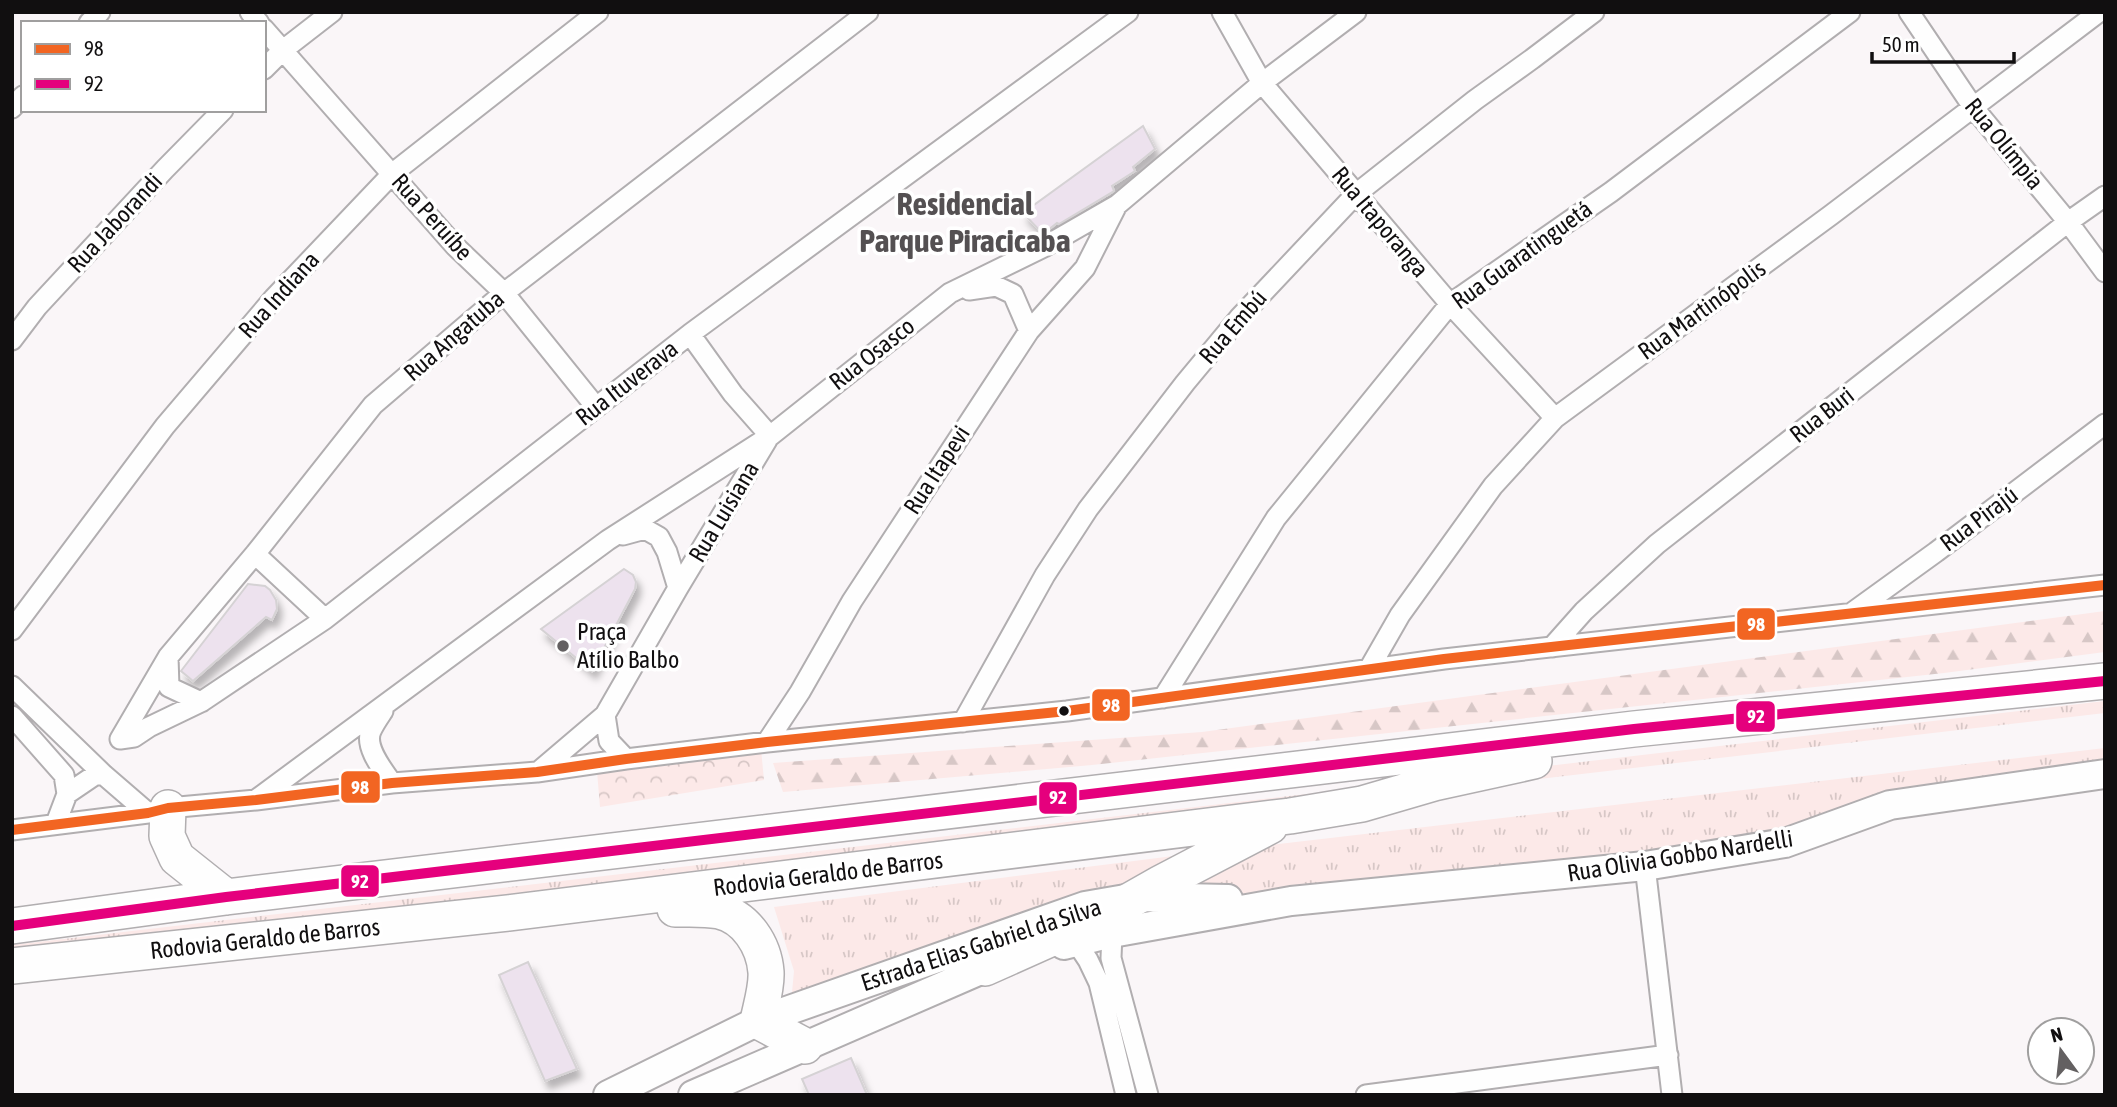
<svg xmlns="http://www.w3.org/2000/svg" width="2117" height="1107" font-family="'Asap Condensed',sans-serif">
<defs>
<pattern id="grass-tufts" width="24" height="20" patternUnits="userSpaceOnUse" patternTransform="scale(1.75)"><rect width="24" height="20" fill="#fce9e8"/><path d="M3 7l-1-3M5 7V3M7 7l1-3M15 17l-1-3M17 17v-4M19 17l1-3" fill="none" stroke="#d7c7c6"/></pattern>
<pattern id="forest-firs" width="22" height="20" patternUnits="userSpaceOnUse" patternTransform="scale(1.75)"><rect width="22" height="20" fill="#fce9e8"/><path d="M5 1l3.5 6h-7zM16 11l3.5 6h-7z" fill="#d7c7c6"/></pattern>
<pattern id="park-crowns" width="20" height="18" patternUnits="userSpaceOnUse" patternTransform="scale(1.75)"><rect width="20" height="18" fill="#fce9e8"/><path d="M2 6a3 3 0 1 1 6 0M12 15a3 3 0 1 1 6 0" fill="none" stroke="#d7c7c6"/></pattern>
<filter id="shadow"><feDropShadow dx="4.5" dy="8" stdDeviation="3.5" flood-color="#0004"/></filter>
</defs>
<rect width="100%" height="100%" fill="#faf6f8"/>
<!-- grass -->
<path fill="url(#grass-tufts)" d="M 2105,701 L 2105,713 L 12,957 L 12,945 Z
M 2105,748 L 2105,766 L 1761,837 L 1284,891 L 1240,894 L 1198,893 L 1194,882 L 1261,846 Z
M 1181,855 L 1132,885 L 791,1003 L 794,971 L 774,907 Z"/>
<!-- forest -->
<path fill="url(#forest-firs)" d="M 2105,611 L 2105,652 L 1944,673 L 1092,765 L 783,792 L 773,763 L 1202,732 Z"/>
<!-- park -->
<path fill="url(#park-crowns)" d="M 761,749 L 764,780 L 600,807 L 597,771 Z"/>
<!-- building -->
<path fill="#ede2ee" stroke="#d5d2d4" stroke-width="2" filter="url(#shadow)" d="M 1143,126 L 1155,149 L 1133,167 L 1135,171 L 1112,186 L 1114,191 L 1059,224 L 1057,223 L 1043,234 L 1023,213 Z
M 624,569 L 633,575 L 636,582 L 635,589 L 592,671 L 541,629 Z
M 248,584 L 265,586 L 270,590 L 276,600 L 277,609 L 272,620 L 266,617 L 193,681 L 181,671 Z
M 528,962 L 577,1069 L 545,1081 L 499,975 Z
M 851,1058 L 867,1095 L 809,1095 L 802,1079 Z"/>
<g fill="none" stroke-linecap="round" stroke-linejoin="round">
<defs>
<path id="street" d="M 250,12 L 259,23
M 1222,12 L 1262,83 L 1450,304 L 1555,418
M 1909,12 L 1973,107 L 2068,222 L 2105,272
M 89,23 L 100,12
M 264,29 L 455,246 L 504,293 L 596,407
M 264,69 L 283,50 L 332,12
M 12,108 L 23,96
M 969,290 L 996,286 L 1013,294 L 1029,331
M 690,334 L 733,394 L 770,436
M 12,340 L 37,307 L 165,169 L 223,110
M 623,535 L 645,529 L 659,537 L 667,552 L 678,588
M 255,554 L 325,619
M 1853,612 L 1936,552 L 2105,424
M 12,630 L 165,426 L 274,298 L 393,173 L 598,12
M 1552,647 L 1584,611 L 1657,544 L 2068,222 L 2105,196
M 168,657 L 169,687 L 201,702
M 1369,669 L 1400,615 L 1493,486 L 1555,418 L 1831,215 L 2099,12
M 12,686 L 104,775 L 148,813
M 1163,698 L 1276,518 L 1450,304 L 1611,192 L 1850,12
M 383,711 C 379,717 374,724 371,731 C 364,747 383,770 392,783
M 605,715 L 609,741 L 626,759
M 12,716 L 64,775 L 67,794 L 56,823
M 963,722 L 1045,575 L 1088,509 L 1185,383 L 1239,318 L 1356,194 L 1475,100 L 1532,59 L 1594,12
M 120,739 L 134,737 L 149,727 L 201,702 L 325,619 L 690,334 L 1128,12
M 120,739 L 168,657 L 255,554 L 373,405 L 504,293 L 868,12
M 767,742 L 800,692 L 852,601 L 1029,331 L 1085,268 L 1117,205
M 538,772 L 605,715 L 678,588 L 767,440
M 67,794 L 95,775 L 104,775
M 257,799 L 608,540 L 770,436 L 950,293 L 1044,247 L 1117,205 L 1262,83 L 1356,12
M 12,830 L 148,813 L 168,808 L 256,800 L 392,783 L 537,772 L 626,759 L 767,742 L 1067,711 L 1444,659 L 2105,585
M 1645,866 L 1672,1095
M 1112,933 L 1111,958 L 1148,1095
M 1076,942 L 1088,960 L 1099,983 L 1126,1095
M 1366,1095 L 1668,1055"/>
<path id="secondary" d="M 1064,945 L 1112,933 L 1291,901 L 1645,866 L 1785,843 L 1890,805 L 2105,774
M 608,1095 L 758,1021 L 1085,906 L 1137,897 L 1228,899
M 693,1095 L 985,968 L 1005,962"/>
<path id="highway" d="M 168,808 L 167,836 L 177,858 L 226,897
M 675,909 C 689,909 705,908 719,911 C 746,917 764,945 766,972 C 767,987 761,1006 758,1021 L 805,1046
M 12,926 L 226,897 L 1634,729 L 2105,681
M 12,966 L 508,913 L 1290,816 L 1362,804 L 1434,783 L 1534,761
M 985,968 L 1108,913 L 1161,883 L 1270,826"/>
</defs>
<!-- street casing -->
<use href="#street" stroke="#b1aeb0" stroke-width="23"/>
<!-- secondary casing -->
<use href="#secondary" stroke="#b1aeb0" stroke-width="32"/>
<!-- highway casing -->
<use href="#highway" stroke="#b1aeb0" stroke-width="38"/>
<!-- street -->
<use href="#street" stroke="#fefefe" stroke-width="19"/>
<!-- secondary -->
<use href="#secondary" stroke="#fefefe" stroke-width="28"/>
<!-- highway -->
<use href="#highway" stroke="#fefefe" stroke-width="35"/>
<defs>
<path id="bus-1" d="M 12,830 L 148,813 L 168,808 L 256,800 L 392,783 L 537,772 L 626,759 L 767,742 L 1067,711 L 1444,659 L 2105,585"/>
<path id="bus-2" d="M 12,926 L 226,897 L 1634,729 L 2105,681"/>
</defs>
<!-- bus-1 casing -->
<use href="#bus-1" stroke="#fff" stroke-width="16"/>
<!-- bus-2 casing -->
<use href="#bus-2" stroke="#fff" stroke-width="16"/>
<!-- bus-1 -->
<use href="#bus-1" stroke="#f26522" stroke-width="10"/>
<!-- bus-2 -->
<use href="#bus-2" stroke="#e5007d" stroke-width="10"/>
</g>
<!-- markers -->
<circle fill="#636061" stroke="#fff" stroke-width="2.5" cx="563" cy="646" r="7"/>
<circle fill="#110f10" stroke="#fff" stroke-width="2.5" cx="1064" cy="711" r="6"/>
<g text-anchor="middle" stroke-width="7" stroke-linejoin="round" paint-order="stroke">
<!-- street labels -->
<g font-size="24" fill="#110f10" stroke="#fff">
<text transform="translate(2004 144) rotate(51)" y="8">Rua Olímpia</text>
<text transform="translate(432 217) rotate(48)" y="8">Rua Peruíbe</text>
<text transform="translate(1380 222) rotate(50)" y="8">Rua Itaporanga</text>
<text transform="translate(115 223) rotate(-47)" y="8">Rua Jaborandi</text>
<text transform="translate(1522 255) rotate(-36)" y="8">Rua Guaratinguetá</text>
<text transform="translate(279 295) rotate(-48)" y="8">Rua Indiana</text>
<text transform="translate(1702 310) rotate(-36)" y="8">Rua Martinópolis</text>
<text transform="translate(1233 327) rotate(-49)" y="8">Rua Embú</text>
<text transform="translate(454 336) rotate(-41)" y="8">Rua Angatuba</text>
<text transform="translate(872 354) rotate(-38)" y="8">Rua Osasco</text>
<text transform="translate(627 383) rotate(-38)" y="8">Rua Ituverava</text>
<text transform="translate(1822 415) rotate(-38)" y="8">Rua Buri</text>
<text transform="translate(937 470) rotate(-57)" y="8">Rua Itapevi</text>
<text transform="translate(724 512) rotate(-59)" y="8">Rua Luisiana</text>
<text transform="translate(1979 519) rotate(-37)" y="8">Rua Pirajú</text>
<text transform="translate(1680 856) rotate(-9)" y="8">Rua Olivia Gobbo Nardelli</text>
<text transform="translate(828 874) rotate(-7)" y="8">Rodovia Geraldo de Barros</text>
<text transform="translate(265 939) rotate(-6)" y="8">Rodovia Geraldo de Barros</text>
<text transform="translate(981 945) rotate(-18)" y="8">Estrada Elias Gabriel da Silva</text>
</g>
<!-- poi labels -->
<g font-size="24" fill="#110f10" stroke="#fff" text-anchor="start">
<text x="577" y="640">Praça<tspan x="577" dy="28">Atílio Balbo</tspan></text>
</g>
<!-- district labels -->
<g font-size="32" font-weight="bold" fill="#545052" stroke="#fff">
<text x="965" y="215">Residencial<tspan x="965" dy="37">Parque Piracicaba</tspan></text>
</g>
</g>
<g stroke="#fff" stroke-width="2.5">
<rect x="1736" y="607" width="40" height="34" rx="7" fill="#f26522"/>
<rect x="1091" y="688" width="40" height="34" rx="7" fill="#f26522"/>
<rect x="1735" y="700" width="41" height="33" rx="7" fill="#e5007d"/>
<rect x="340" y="770" width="41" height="34" rx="7" fill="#f26522"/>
<rect x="1038" y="781" width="40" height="34" rx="7" fill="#e5007d"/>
<rect x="340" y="864" width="40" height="34" rx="7" fill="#e5007d"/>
</g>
<g font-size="19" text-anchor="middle" font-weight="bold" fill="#fff">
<text x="1756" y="631">98</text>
<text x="1111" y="712">98</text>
<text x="1756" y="723">92</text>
<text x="360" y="794">98</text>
<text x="1058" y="804">92</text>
<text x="360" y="888">92</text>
</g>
<!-- border -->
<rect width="2117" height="1107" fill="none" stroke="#110f10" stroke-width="28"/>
<!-- legend -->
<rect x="21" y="21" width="245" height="91" fill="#ffffff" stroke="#a09f9f" stroke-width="2"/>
<rect x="35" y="44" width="35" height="10" fill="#f26522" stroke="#a09f9f" stroke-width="2"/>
<text x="84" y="56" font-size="21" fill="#110f10">98</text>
<rect x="35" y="79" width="35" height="10" fill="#e5007d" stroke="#a09f9f" stroke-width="2"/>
<text x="84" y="91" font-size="21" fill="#110f10">92</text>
<!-- north arrow -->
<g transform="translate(2061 1051) rotate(345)"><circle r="33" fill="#ffffff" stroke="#a09f9f" stroke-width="2"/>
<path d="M0-5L12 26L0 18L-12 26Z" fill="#636061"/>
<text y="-10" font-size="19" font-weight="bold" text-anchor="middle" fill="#110f10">N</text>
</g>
<!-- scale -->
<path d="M1872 52v10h142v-10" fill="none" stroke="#110f10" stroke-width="3.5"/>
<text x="1882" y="52" font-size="21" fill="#110f10" stroke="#ffffff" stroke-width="5" paint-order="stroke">50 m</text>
</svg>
